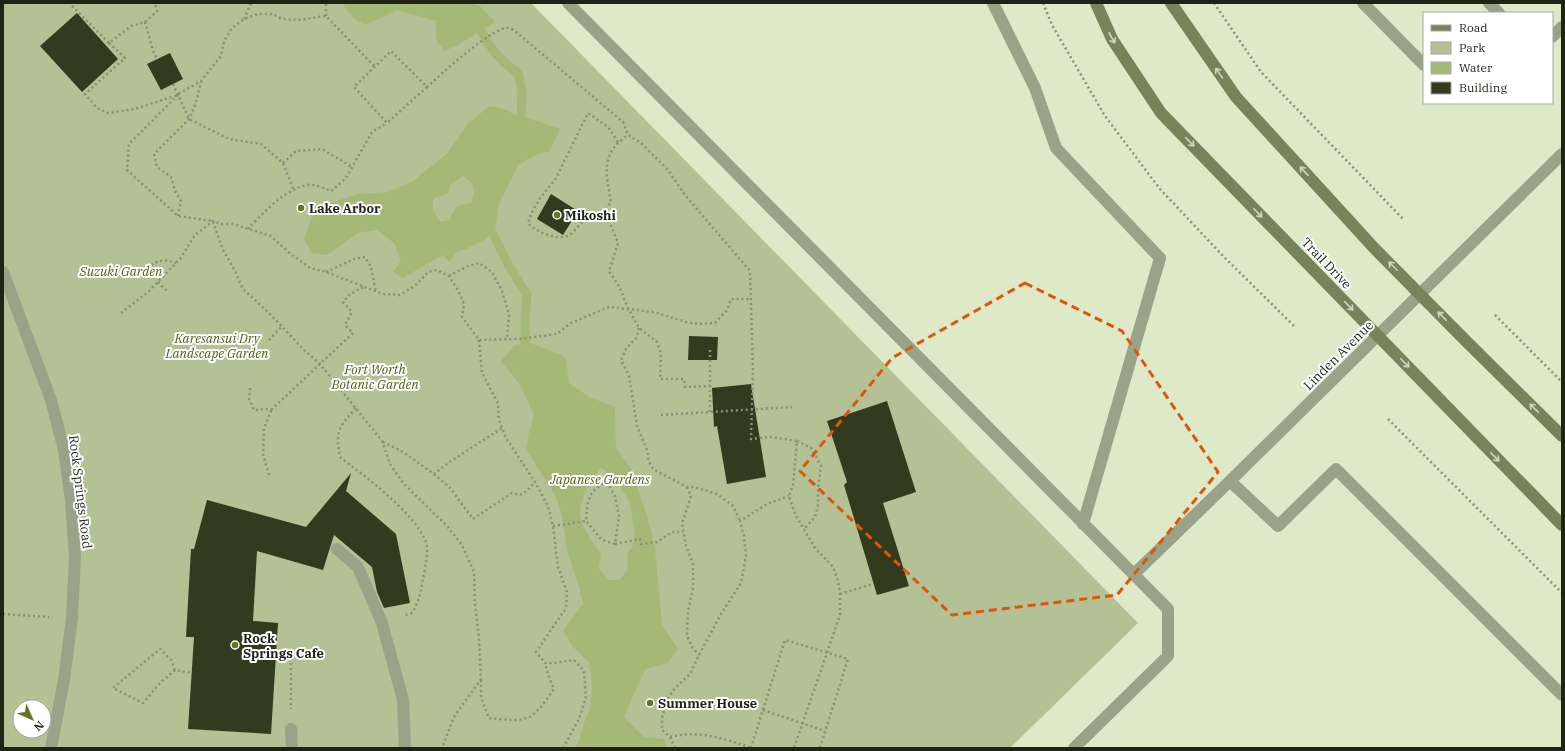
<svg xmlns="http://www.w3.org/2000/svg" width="1565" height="751" font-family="'IBM Plex Serif',serif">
<rect width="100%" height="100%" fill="#deeac7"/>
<!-- green -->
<path fill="#b3c194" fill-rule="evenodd" d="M 3,3 L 531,3 L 1138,623 L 1010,748 L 3,748 ZM 20,707 L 44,707 L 44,731 L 20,731 Z"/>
<!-- water -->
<path fill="#a5b977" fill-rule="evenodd" d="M 342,3 L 466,3 L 480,6 L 495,22 L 456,46 L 444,51 L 436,39 L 436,21 L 397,10 L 365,25 L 353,18 Z
M 490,106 L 504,109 L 521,117 L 537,121 L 560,129 L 549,152 L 539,153 L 518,165 L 499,203 L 495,229 L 486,239 L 473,246 L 456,253 L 449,262 L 443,255 L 403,278 L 393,272 L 401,261 L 395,244 L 377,230 L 358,233 L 327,255 L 312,253 L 304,239 L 312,217 L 331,203 L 358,194 L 388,192 L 413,181 L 447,154 L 468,123 ZM 463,176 C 475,185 477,189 471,203 L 457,206 L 449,220 L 441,222 C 433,212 431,210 434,198 L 449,193 L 450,185 Z
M 531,343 C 543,349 555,351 566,358 L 569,383 L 589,397 L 615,407 L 616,447 L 631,469 L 648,519 L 655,548 L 662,625 L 678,649 L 668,663 L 645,669 L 624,717 L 644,737 L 664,739 L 666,748 L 575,748 L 579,741 L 584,723 L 590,709 L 592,688 L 589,662 L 573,647 L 563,630 L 583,604 L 579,587 L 567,551 L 562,515 L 555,495 L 526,449 L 529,432 L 534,415 L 521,386 L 501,361 L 514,346 ZM 601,467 L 617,481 L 630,503 L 635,534 L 632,548 L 628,552 L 627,571 L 619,580 L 608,580 L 599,568 L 601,554 C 573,515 573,507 601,467 Z"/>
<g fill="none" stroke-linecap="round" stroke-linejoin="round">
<!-- stream -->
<path stroke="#a5b977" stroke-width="9" d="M 481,31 C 492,50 499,60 518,73 L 522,91 L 521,117
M 492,232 L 508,264 L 527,295 L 525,316 L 525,344"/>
</g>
<!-- building -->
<path fill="#333b1f" d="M 77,13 L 118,59 L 82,92 L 40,46 Z
M 170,53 L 183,79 L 161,90 L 147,64 Z
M 551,194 L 578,211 L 563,235 L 537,219 Z
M 689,336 L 718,337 L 717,360 L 688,360 Z
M 751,384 L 766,477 L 727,484 L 717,426 L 714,427 L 712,388 Z
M 887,401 L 916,492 L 883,503 L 909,586 L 877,595 L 844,485 L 847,482 L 827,421 Z
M 351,473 L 346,491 L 396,534 L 410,603 L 384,608 L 377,592 L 372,567 L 334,535 L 323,570 L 257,551 L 253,621 L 278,623 L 271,734 L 188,729 L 194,637 L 186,637 L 191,549 L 194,549 L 207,500 L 306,527 Z"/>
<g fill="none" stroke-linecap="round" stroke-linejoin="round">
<!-- path -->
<path stroke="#878f76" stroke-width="2.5" stroke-dasharray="2 3" stroke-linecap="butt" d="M 1043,3 L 1052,25 L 1105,116 L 1160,189 L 1223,256 L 1294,326
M 1214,3 L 1261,72 L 1404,220
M 72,6 L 109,43 L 131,26 L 145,22 L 157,11 L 155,3
M 326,16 L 326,3
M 244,19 L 251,3
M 145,22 C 149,34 151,49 157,59
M 109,43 L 125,58 L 85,94 L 97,108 L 108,113 L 135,109 L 175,96 L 201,81 L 221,56 L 224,41 L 232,28 L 244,19 L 258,14 L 273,14 L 282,19 L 298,20 L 326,16 L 375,67
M 173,84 L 189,119 L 229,139 L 261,144 L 283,163 L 294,191
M 427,87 L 387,123 L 354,87 L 391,51 L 427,87 C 439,76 494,25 509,28 C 513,29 518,34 522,37 L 623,122 L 628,135 L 641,143 L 668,170 L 685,195 L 750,271 L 753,371 L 751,439 L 771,437 L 797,441 L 793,485 L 789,496 L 795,514 L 815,548 L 833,567 L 838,581 L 840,594 L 840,615 L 794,748
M 178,95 L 129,144 L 127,170 L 178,216 L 213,221 L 222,248 L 233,267 L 243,289 L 268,312 L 305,351 L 320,364 L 382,441 L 390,464 L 404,484 L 447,526 L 462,545 L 474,572 L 475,604 L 479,638 L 481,679 L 454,717 L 442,748
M 618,142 L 608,127 L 588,113 L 555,180 L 540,198 L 532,212 L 528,223 C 537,233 561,243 572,233 C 586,220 582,214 605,211 L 611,202 C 606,172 600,154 628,135
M 283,163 L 296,151 L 322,149 L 352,167
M 605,211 L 618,243 L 609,271 L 619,286 L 628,308 L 639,328 L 657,342 L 661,353 L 660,379 L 684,379 L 685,387 L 710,386
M 178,216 L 181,201 L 175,191 L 171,177 L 157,167 L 154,154 L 189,119 L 196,103 L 201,82
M 248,229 C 263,213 284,190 307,185 C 316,184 324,188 331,191 L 346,178 L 372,132 L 387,123
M 147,268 C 159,260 162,258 176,263
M 326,272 L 354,259 L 365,257 L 371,267 L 376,292
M 449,276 L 468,266 L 479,263 L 492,272 L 502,291 L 509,314 L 507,339
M 158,282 L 167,291
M 121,313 L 149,291 L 180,259 L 195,235 L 213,221 L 221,224 L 233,224 L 271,236 L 288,252 L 310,268 L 326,272 L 383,294 L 400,295 L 417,284 L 428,272 L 437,270 L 449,276 L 459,292 L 464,304 L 462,317 L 479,340 L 518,339 L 557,334 L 571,323 L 609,307 L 654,312 L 689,323 L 702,324 L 715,323 L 727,310 L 731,299 L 751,299
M 1495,315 L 1562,382
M 639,328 L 637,337 L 626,349 L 621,360 L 629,376 L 637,426 L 647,450 L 649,462 L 653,469 L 687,487 L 694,487 L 717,494 L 733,506 L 740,521
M 269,340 L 282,326
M 479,340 L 482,373 L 498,403 L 499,420 L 506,438 L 535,482 L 548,506 L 553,526 L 558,567 L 567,592 L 566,608 L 536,652 L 545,663 L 554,663 L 574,660 L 584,671 L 586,698 L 579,719 L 563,748
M 710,350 L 710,412
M 250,388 L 249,399 L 254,410 L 272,409 L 353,333 L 345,325 L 352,312 L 343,302 L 349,295 L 363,287
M 356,408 C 339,427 335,431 340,457 C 365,476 413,512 425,540 C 430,549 425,568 423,579 C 421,592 419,601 412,613 L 403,616
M 661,415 L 792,407
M 1388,419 L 1562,593
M 797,441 L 811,448 L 821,466 L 818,488 L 818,506 L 815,517 L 804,529
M 383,442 L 403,452 L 434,474 L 451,461 L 502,428
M 434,474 L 450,488 L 473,519 L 512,493 L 520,495 L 527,491 L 535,482
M 269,475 L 263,454 L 264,428 L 272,409
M 607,482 L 615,496 L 619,516 L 615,544 L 602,540 L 586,521 C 587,502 588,490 607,482 Z
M 687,487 L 691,496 L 682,523 L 686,546 L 693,564 L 693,588 L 688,611 L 687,636 L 692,647 L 699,655
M 553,526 L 586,521
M 615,544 L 640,539 L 641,544 L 657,542 L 672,532 L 683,532
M 840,594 L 873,584
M 3,614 L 49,617
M 276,653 L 291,653 L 291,709
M 175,670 L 171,660 L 160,649 L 113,688 L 143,703 L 158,685 L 175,670 L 192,673
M 481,680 L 481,697 L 489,718 C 501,719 515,722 527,718 C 537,715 548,697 554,689 L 548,675 L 545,663
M 763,710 L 825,731
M 670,737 C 698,730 724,738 751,748
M 675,748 L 670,737 L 662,730 L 662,719 L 666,701 L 675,688 L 690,674 L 699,655 L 721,614 L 741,583 L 746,556 L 744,536 L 740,521 L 767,504 L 789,496
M 751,748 L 785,640 L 848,659 L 820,748"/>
<!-- lane -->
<path stroke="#9aa387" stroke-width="12" d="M 568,3 L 1168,609 L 1168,656 L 1074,748
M 993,3 L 1035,88 L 1056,148 L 1160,258 L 1083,524
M 1363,3 L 1424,65
M 1489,3 L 1499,13
M 1552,37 L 1562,27
M 3,272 L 51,400 L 64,450 L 71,500 L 75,558 L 72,618 L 64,680 L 51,748
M 1230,481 L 1278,526 L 1336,469 L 1562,695
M 337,549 L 358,567 L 382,623 L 403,700 L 405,748
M 1134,574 L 1230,481 L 1562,154
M 291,729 L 292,748"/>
<!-- secondary -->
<path stroke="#77835a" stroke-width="12" d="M 1096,3 L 1112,39 L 1161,113 L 1562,525
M 1171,3 L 1236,97 L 1375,249 L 1467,342 L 1562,436"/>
</g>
<!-- one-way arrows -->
<defs><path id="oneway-shaft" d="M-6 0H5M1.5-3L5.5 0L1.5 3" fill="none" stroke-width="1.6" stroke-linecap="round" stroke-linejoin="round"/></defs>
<g stroke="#cfd4c5">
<use href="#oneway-shaft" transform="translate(1112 38) rotate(61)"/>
<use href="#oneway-shaft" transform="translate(1219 73) rotate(-125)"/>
<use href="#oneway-shaft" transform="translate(1190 142) rotate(46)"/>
<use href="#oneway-shaft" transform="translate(1304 171) rotate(-133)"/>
<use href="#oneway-shaft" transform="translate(1258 213) rotate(46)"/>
<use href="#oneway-shaft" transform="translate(1393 266) rotate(-135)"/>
<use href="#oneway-shaft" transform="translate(1349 306) rotate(46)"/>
<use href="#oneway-shaft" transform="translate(1442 316) rotate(-134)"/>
<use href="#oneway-shaft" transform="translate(1405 363) rotate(46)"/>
<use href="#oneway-shaft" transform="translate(1534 408) rotate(-136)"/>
<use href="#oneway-shaft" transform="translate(1495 457) rotate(46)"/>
</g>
<!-- marked area -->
<path fill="none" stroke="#de560c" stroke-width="3" stroke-dasharray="8 5" stroke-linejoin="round" d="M 1025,283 L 1122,331 L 1218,472 L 1117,595 L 952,615 L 800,471 L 892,358 Z"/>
<!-- markers -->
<g fill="#627626" stroke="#fff" stroke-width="1.5">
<circle cx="301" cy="208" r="4"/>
<circle cx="557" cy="215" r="4"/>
<circle cx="235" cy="645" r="4"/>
<circle cx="650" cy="703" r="4"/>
</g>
<g text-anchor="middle" stroke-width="4" stroke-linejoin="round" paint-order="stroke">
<!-- poi labels -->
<g font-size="13" font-weight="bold" fill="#1f2316" stroke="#fff" text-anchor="start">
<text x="309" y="213">Lake Arbor</text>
<text x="565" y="220">Mikoshi</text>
<text x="243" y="643">Rock<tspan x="243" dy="15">Springs Cafe</tspan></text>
<text x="658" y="708">Summer House</text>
</g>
<!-- street labels -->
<g font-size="13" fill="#1f2316" stroke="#fff">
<text transform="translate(1327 263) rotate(46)" y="5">Trail Drive</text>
<text transform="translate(1338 355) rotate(-45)" y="5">Linden Avenue</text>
<text transform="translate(81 492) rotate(83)" y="5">Rock Springs Road</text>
</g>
<!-- park labels -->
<g font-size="13" font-style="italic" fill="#4e5e17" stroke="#fff">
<text x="121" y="276">Suzuki Garden</text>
<text x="217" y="343">Karesansui Dry<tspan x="217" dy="15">Landscape Garden</tspan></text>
<text x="375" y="374">Fort Worth<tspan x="375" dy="15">Botanic Garden</tspan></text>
<text x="600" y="484">Japanese Gardens</text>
</g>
</g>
<!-- border -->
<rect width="1565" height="751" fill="none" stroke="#1f2316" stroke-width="8"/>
<!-- legend -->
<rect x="1423" y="12" width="130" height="92" fill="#ffffff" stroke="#a5a7a2"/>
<rect x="1431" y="25" width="20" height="6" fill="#77835a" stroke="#a5a7a2"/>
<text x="1459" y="32" font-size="12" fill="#1f2316">Road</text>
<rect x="1431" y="42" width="20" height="12" fill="#b3c194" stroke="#a5a7a2"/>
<text x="1459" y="52" font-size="12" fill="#1f2316">Park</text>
<rect x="1431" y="62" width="20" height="12" fill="#a5b977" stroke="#a5a7a2"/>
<text x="1459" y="72" font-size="12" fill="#1f2316">Water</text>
<rect x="1431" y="82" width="20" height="12" fill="#333b1f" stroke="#a5a7a2"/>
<text x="1459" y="92" font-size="12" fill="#1f2316">Building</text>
<!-- north arrow -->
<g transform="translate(32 719) rotate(135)"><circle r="19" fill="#ffffff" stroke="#a5a7a2"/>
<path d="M0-3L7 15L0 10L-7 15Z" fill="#627626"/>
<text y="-6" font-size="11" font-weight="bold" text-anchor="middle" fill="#1f2316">N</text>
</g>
</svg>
